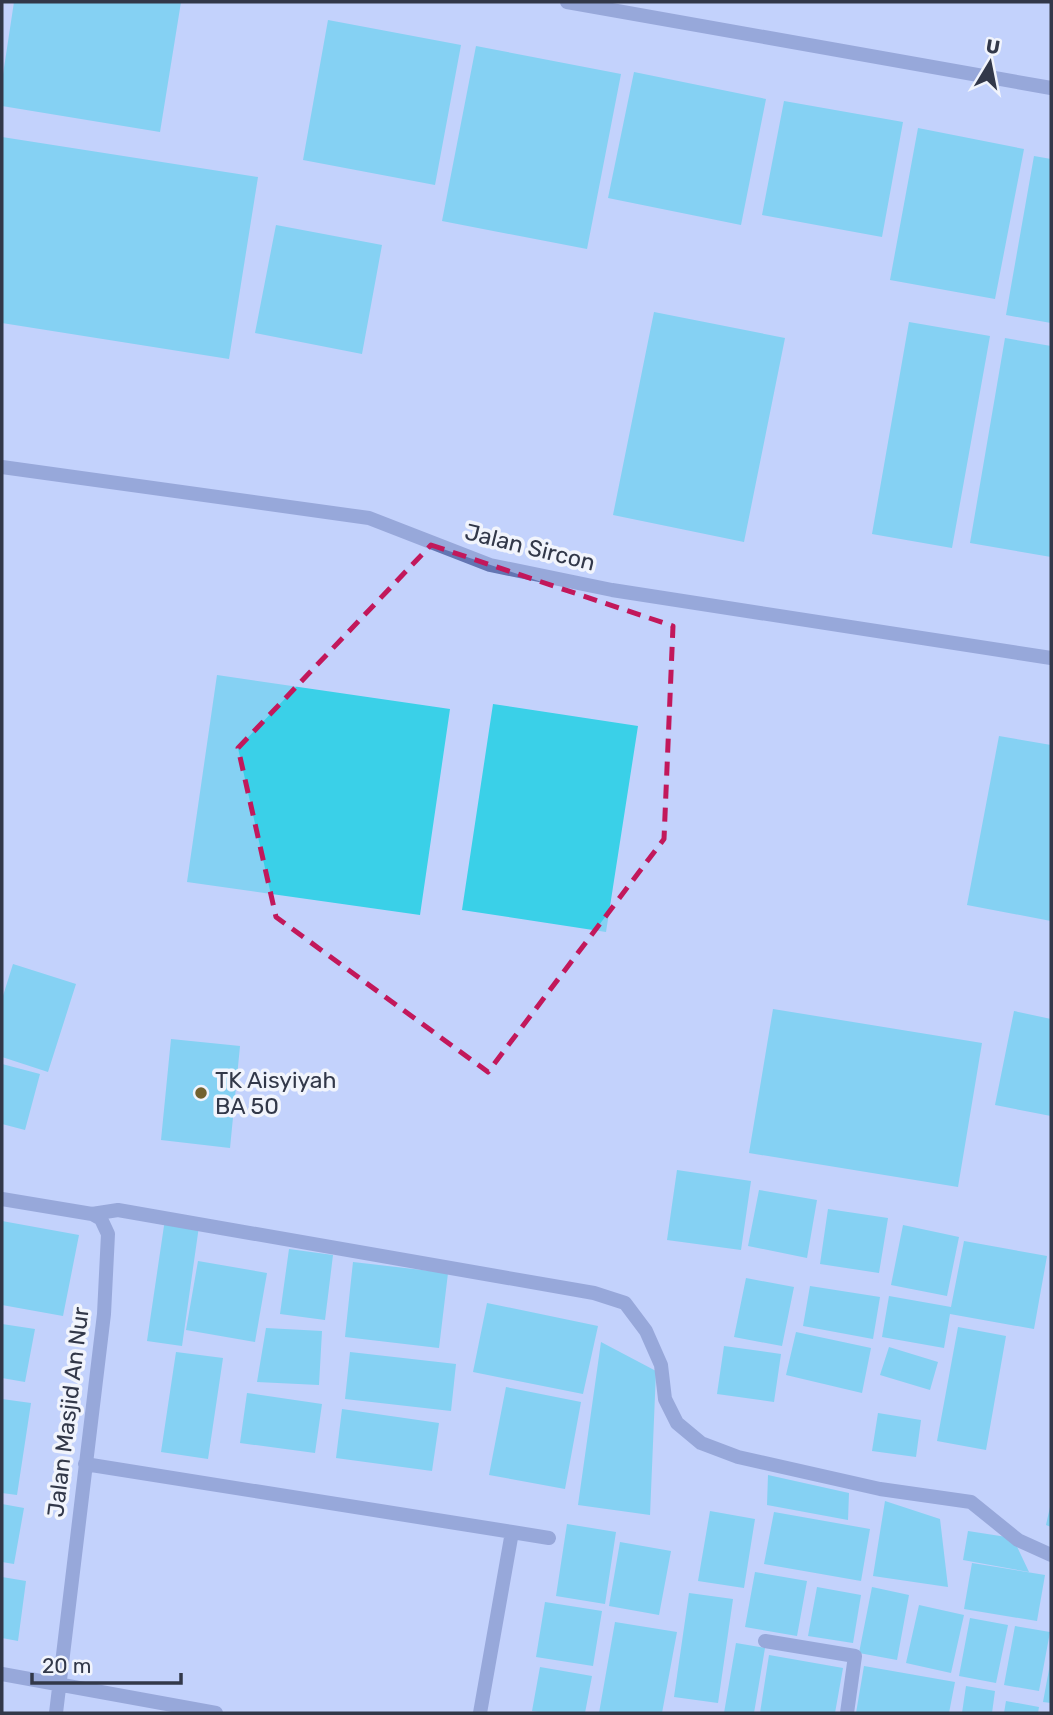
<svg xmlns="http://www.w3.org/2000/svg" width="1053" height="1715" font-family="Rubik,sans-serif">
<rect width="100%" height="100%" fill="#c3d2fc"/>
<!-- building -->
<path fill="#3ad0e8" d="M 14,2 L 181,2 L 160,132 L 2,106 L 2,81 Z
M 328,20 L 461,45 L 435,185 L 303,160 Z
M 476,46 L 621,74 L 587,249 L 442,221 Z
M 634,72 L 766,99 L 741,225 L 608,198 Z
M 784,101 L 903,122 L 882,237 L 762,215 Z
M 918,128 L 1024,149 L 995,299 L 890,280 Z
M 2,137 L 258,177 L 229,359 L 2,323 Z
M 1034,156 L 1051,159 L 1051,323 L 1006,315 Z
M 276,225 L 382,245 L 362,354 L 255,333 Z
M 654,312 L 785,338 L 744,542 L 613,515 Z
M 909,322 L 990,336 L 952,548 L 872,534 Z
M 1005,338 L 1051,346 L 1051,557 L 970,543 Z
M 217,675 L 450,709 L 420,915 L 187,882 Z
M 493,704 L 638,726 L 606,932 L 462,910 Z
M 999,736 L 1051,745 L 1051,921 L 967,905 Z
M 13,964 L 76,984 L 48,1072 L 2,1057 L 2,999 Z
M 773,1009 L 982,1043 L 958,1187 L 749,1153 Z
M 1014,1011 L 1051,1019 L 1051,1116 L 995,1105 Z
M 171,1039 L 240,1046 L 230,1148 L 161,1140 Z
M 2,1064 L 40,1074 L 25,1130 L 2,1124 Z
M 677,1170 L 751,1181 L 741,1250 L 667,1240 Z
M 759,1190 L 817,1200 L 807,1258 L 748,1246 Z
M 828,1209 L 888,1218 L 879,1273 L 820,1264 Z
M 165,1219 L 199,1226 L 182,1346 L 147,1341 Z
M 2,1221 L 79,1235 L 63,1316 L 2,1305 Z
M 903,1225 L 959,1237 L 947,1296 L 891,1285 Z
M 964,1241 L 1047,1256 L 1034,1329 L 950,1314 L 944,1348 L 882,1337 L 889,1296 L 951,1307 Z
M 289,1249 L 333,1255 L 325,1320 L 280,1314 Z
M 198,1261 L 267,1273 L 255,1342 L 186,1330 Z
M 353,1262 L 448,1273 L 439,1348 L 345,1337 Z
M 746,1278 L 794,1287 L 782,1346 L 734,1337 Z
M 810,1286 L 880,1297 L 873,1339 L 803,1326 Z
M 487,1303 L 598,1326 L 583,1394 L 473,1372 Z
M 2,1324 L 35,1329 L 25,1382 L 2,1378 Z
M 958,1327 L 1006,1336 L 986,1450 L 937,1441 Z
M 266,1328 L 322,1331 L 319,1385 L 257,1382 Z
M 796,1332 L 871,1348 L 862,1393 L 786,1375 Z
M 601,1342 L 656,1371 L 650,1515 L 578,1505 Z
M 724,1346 L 781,1354 L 774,1402 L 717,1394 Z
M 889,1347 L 938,1362 L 930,1390 L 880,1375 Z
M 176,1352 L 223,1358 L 208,1459 L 161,1452 Z
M 350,1352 L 456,1364 L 451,1411 L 345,1399 Z
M 506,1387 L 581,1402 L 565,1489 L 489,1475 Z
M 247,1393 L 322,1404 L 315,1453 L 240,1443 Z
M 2,1399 L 31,1403 L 17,1495 L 2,1493 Z
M 342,1409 L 439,1423 L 432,1471 L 336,1458 Z
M 878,1413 L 921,1420 L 916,1457 L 872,1451 Z
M 768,1475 L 849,1493 L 848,1520 L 767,1505 Z
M 885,1501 L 940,1519 L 948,1587 L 873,1576 Z
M 2,1504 L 24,1508 L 14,1564 L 2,1562 Z
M 1050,1507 L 1051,1507 L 1051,1527 L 1046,1525 Z
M 710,1511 L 755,1519 L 744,1588 L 698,1581 Z
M 774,1512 L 870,1529 L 861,1581 L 764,1564 Z
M 567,1524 L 616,1532 L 605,1604 L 556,1596 Z
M 968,1531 L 1013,1538 L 1029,1572 L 963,1560 Z
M 620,1542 L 671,1551 L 659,1615 L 609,1606 Z
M 972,1563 L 1045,1575 L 1037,1621 L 964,1609 Z
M 755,1572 L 807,1581 L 797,1636 L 745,1627 Z
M 2,1577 L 26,1581 L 18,1641 L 2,1638 Z
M 817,1587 L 861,1595 L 853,1643 L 808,1636 Z
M 872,1587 L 909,1595 L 897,1660 L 859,1653 Z
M 689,1593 L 733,1599 L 718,1703 L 674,1697 Z
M 545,1602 L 602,1611 L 593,1666 L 536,1657 Z
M 919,1605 L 964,1615 L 951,1673 L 906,1663 Z
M 970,1618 L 1008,1625 L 996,1683 L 959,1676 Z
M 615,1622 L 677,1632 L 662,1713 L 599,1713 Z
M 1015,1626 L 1050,1632 L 1039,1691 L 1004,1685 Z
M 736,1643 L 765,1648 L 754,1713 L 724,1713 Z
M 769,1655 L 843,1668 L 835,1713 L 760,1713 Z
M 1050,1664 L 1051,1665 L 1051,1703 L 1043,1702 Z
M 864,1666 L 955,1682 L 949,1713 L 856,1713 Z
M 540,1667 L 592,1676 L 585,1713 L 547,1713 L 532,1711 Z
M 966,1686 L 995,1691 L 992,1713 L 962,1713 Z
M 1006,1701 L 1039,1707 L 1038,1713 L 1004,1713 Z"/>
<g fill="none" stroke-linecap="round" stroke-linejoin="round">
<!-- minor -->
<path stroke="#6375b2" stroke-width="14" d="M 567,2 L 1051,88
M 2,467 L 369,518 L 490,565 L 612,590 L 1051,658
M 2,1199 L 92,1214 L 101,1219 L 108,1234 L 104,1314 L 56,1713
M 92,1214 L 118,1210 L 594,1293 L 625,1303 L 646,1331 L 661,1365 L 665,1399 L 677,1423 L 701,1443 L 738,1457 L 880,1489 L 971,1502 L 1018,1540 L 1051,1555
M 85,1464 L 512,1532 L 480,1713
M 512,1532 L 549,1538
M 765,1641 L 855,1656 L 847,1713
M 2,1674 L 216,1713"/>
</g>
<!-- marked area -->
<path d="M0 0H1053V1715H0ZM 431,545 L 673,626 L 664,839 L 488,1072 L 276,917 L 238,748 Z" fill="#c3d2fc" fill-opacity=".55" fill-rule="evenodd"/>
<path fill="none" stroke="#c2185b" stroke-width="5" stroke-dasharray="14 9" stroke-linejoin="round" d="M 431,545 L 673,626 L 664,839 L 488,1072 L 276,917 L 238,748 Z"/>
<!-- markers -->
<circle fill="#72612f" stroke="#f1f4fc" stroke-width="2.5" cx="201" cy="1093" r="7"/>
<g text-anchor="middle" stroke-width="7" stroke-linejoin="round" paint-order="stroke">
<!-- street labels -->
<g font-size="23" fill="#323849" stroke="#f1f4fc">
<text transform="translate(530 547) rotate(14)" y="8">Jalan Sircon</text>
<text transform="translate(68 1412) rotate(-83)" y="8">Jalan Masjid An Nur</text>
</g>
<!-- poi labels -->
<g font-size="23" fill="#323849" stroke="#f1f4fc" text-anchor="start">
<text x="215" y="1088">TK Aisyiyah<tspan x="215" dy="26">BA 50</tspan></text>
</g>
</g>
<!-- border -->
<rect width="1053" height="1715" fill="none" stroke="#323849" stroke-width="7"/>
<!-- north arrow -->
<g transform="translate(990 63) rotate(10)" stroke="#f1f4fc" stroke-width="5" paint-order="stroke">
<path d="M0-5L12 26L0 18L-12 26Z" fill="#323849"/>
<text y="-10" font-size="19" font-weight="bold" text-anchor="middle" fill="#323849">U</text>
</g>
<!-- scale -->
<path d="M32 1673v10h149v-10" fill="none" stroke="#323849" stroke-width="3.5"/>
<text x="42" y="1673" font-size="21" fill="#323849" stroke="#f1f4fc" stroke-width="5" paint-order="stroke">20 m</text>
</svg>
